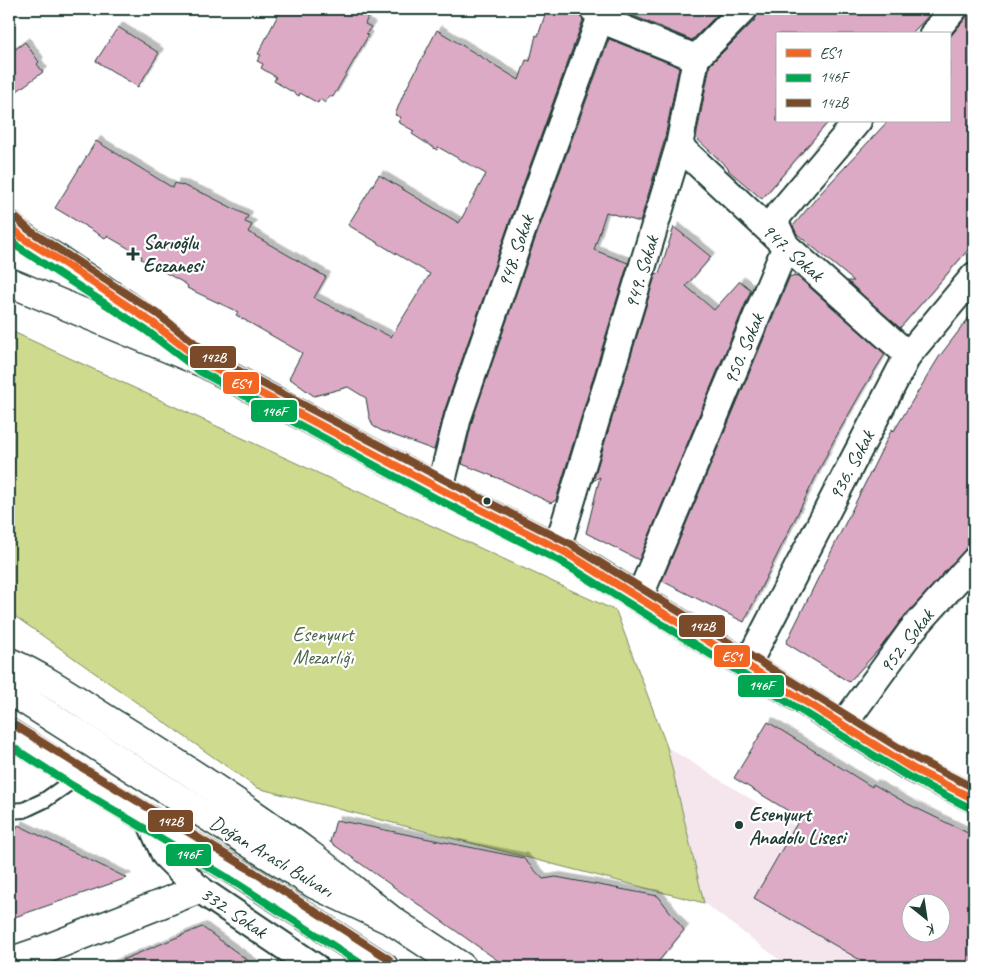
<svg xmlns="http://www.w3.org/2000/svg" width="983" height="976" font-family="Caveat,sans-serif">
<defs>
<filter id="shadow"><feDropShadow dx="4.5" dy="-4.5" stdDeviation="0" flood-color="#0004"/></filter>
</defs>
<rect width="100%" height="100%" fill="#fff"/>
<filter id="ink" filterUnits="userSpaceOnUse"><feTurbulence type="fractalNoise" baseFrequency=".02" numOctaves="2"/><feDisplacementMap in="SourceGraphic" scale="10" xChannelSelector="R" yChannelSelector="G"/><feConvolveMatrix kernelMatrix="1 2 1 2 8 2 1 2 1" color-interpolation-filters="sRGB"/></filter>
<g filter="url(#ink)">
<!-- built -->
<path fill="#f5e6ee" d="M 667,747 L 919,903 L 910,904 L 910,934 L 940,934 L 941,917 L 974,938 L 974,967 L 789,967 L 704,903 Z"/>
<!-- green -->
<path fill="#ceda8e" stroke="#768c61" d="M 9,330 L 616,611 L 667,747 L 704,903 L 257,788 L 9,612 Z"/>
<!-- building -->
<path fill="#ddaac6" stroke="#1f3d34" fill-rule="evenodd" filter="url(#shadow)" d="M 281,9 L 371,9 L 365,24 L 371,27 L 366,34 L 368,36 L 333,97 L 329,96 L 325,103 L 320,99 L 318,103 L 300,93 L 299,96 L 274,81 L 276,77 L 261,68 L 263,64 L 257,61 L 261,55 L 258,54 Z
M 547,9 L 578,9 L 579,15 L 583,20 L 507,229 L 444,412 L 434,450 L 382,431 L 373,426 L 369,416 L 366,398 L 348,387 L 314,396 L 289,378 L 302,353 L 236,315 L 238,312 L 187,288 L 188,286 L 184,283 L 141,259 L 142,256 L 107,236 L 105,238 L 55,208 L 96,141 L 173,188 L 175,183 L 182,186 L 182,185 L 207,195 L 248,216 L 245,222 L 252,225 L 248,232 L 326,277 L 314,298 L 391,337 L 430,274 L 348,225 L 379,175 L 459,223 L 486,174 L 438,147 L 437,150 L 412,134 L 414,131 L 398,122 L 401,117 L 395,115 L 403,95 L 437,30 L 519,80 L 526,60 L 530,61 L 536,35 L 538,36 Z
M 617,9 L 723,9 L 692,40 Z
M 759,9 L 935,9 L 911,34 L 777,34 L 777,121 L 829,121 L 762,199 L 728,170 L 729,169 L 696,138 L 710,65 L 755,20 L 758,13 Z
M 969,9 L 974,9 L 974,243 L 900,328 L 847,281 L 854,281 L 797,234 L 793,226 L 819,195 L 888,121 L 949,121 L 949,38 L 965,19 Z
M 118,27 L 159,53 L 138,87 L 96,61 Z
M 609,39 L 679,67 L 664,142 L 640,222 L 606,212 L 594,250 L 628,263 L 556,500 L 551,503 L 505,481 L 462,464 L 472,421 L 535,239 Z
M 25,42 L 39,62 L 37,64 L 43,72 L 9,97 L 9,54 Z
M 674,227 L 711,257 L 686,286 L 714,310 L 740,281 L 751,290 L 639,560 L 586,533 L 600,477 L 593,481 L 656,273 L 659,274 Z
M 790,276 L 798,277 L 885,354 L 862,391 L 833,442 L 744,622 L 662,581 Z
M 974,311 L 974,540 L 901,620 L 881,647 L 849,682 L 786,643 L 892,429 L 894,431 L 939,357 Z
M 768,722 L 872,787 L 873,784 L 908,804 L 974,836 L 974,967 L 872,967 L 754,898 L 800,818 L 734,778 ZM 910,904 L 940,904 L 940,934 L 910,934 Z
M 336,820 L 523,858 L 543,879 L 556,877 L 658,896 L 684,930 L 654,967 L 507,967 L 330,842 Z
M 18,825 L 127,878 L 9,919 L 9,845 Z
M 202,927 L 257,967 L 105,967 Z"/>
<g fill="none" stroke-linecap="round" stroke-linejoin="round">
<defs>
<path id="service" d="M 9,811 L 24,810 L 45,800 L 78,777"/>
<path id="minor" d="M 593,9 L 612,24 L 696,58
M 933,34 L 954,9
M 679,146 L 786,246 L 908,355
M 440,489 L 458,417 L 521,234 L 601,16
M 557,549 L 679,146 L 696,58 L 744,9
M 639,598 L 786,246 L 774,220 L 858,121
M 747,665 L 908,355 L 974,276
M 843,725 L 912,630 L 974,561
M 149,819 L 165,855 L 199,889 L 315,967"/>
<path id="tertiary" d="M 9,962 L 41,951 L 199,889"/>
<path id="secondary" d="M 9,225 C 24,241 44,250 62,262 C 100,287 138,312 173,339
M 9,282 L 206,364 L 440,489 L 565,552 L 912,768 L 974,799"/>
<path id="primary" d="M 9,690 L 314,884 L 394,922 L 462,967
M 9,733 L 78,777 L 241,875 L 384,967"/>
<path id="trunk" d="M 9,662 C 48,679 83,705 119,727 C 186,769 252,811 314,858 C 341,879 367,901 394,922"/>
</defs>
<!-- service casing -->
<use href="#service" stroke="#1f3d34" stroke-width="18"/>
<!-- minor casing -->
<use href="#minor" stroke="#1f3d34" stroke-width="30"/>
<!-- tertiary casing -->
<use href="#tertiary" stroke="#1f3d34" stroke-width="31"/>
<!-- secondary casing -->
<use href="#secondary" stroke="#1f3d34" stroke-width="31"/>
<!-- primary casing -->
<use href="#primary" stroke="#1f3d34" stroke-width="31"/>
<!-- trunk casing -->
<use href="#trunk" stroke="#1f3d34" stroke-width="31"/>
<!-- service -->
<use href="#service" stroke="#fff" stroke-width="14"/>
<!-- minor -->
<use href="#minor" stroke="#fff" stroke-width="26"/>
<!-- tertiary -->
<use href="#tertiary" stroke="#fff" stroke-width="28"/>
<!-- secondary -->
<use href="#secondary" stroke="#fff" stroke-width="28"/>
<!-- primary -->
<use href="#primary" stroke="#fff" stroke-width="28"/>
<!-- trunk -->
<use href="#trunk" stroke="#fff" stroke-width="28"/>
<defs>
<path id="bus-1" d="M 9,225 L 23,238 L 62,262 L 153,323 L 206,364 L 440,489 L 565,552 L 912,768 L 974,799"/>
<path id="bus-2" d="M 9,238 L 18,247 L 147,331 L 201,372 L 435,498 L 560,561 L 907,776 L 970,808
M 9,745 L 73,786 L 236,883 L 366,967"/>
<path id="bus-3" d="M 16,218 L 29,230 L 159,315 L 211,356 L 445,480 L 570,544 L 917,759 L 974,788
M 14,725 L 83,768 L 246,867 L 389,959"/>
</defs>
<!-- bus-1 casing -->
<use href="#bus-1" stroke="#fff" stroke-width="11"/>
<!-- bus-2 casing -->
<use href="#bus-2" stroke="#fff" stroke-width="11"/>
<!-- bus-3 casing -->
<use href="#bus-3" stroke="#fff" stroke-width="11"/>
<!-- bus-1 -->
<use href="#bus-1" stroke="#f26522" stroke-width="8"/>
<!-- bus-2 -->
<use href="#bus-2" stroke="#00a651" stroke-width="8"/>
<!-- bus-3 -->
<use href="#bus-3" stroke="#7a4b2a" stroke-width="8"/>
</g>
</g>
<!-- markers -->
<g fill="#1f3d34" stroke="#fff" stroke-width="2">
<path d="M130.5 246.5h5v5h5v5h-5v5h-5v-5h-5v-5h5z"/>
<circle cx="487" cy="501" r="4.5"/>
<circle cx="739" cy="825" r="5"/>
</g>
<g text-anchor="middle" stroke-width="4.5" stroke-linejoin="round" paint-order="stroke">
<!-- poi labels -->
<g font-size="20" font-weight="bold" fill="#1f3d34" stroke="#fff" text-anchor="start">
<text x="143" y="249">Sarıoğlu<tspan x="143" dy="23">Eczanesi</tspan></text>
<text x="749" y="821">Esenyurt<tspan x="749" dy="23">Anadolu Lisesi</tspan></text>
</g>
<!-- street labels -->
<g font-size="20" fill="#1f3d34" stroke="#fff">
<text transform="translate(515 251) rotate(-71)" y="7">948. Sokak</text>
<text transform="translate(793 252) rotate(42)" y="7">947. Sokak</text>
<text transform="translate(641 272) rotate(-73)" y="7">949. Sokak</text>
<text transform="translate(743 349) rotate(-67)" y="7">950. Sokak</text>
<text transform="translate(851 465) rotate(-62)" y="7">936. Sokak</text>
<text transform="translate(906 641) rotate(-52)" y="7">952. Sokak</text>
<text transform="translate(272 856) rotate(31)" y="7">Doğan Araslı Bulvarı</text>
<text transform="translate(234 912) rotate(34)" y="7">332. Sokak</text>
</g>
<!-- park labels -->
<g font-size="20" fill="#4b644a" stroke="#fff">
<text x="323" y="641">Esenyurt<tspan x="323" dy="23">Mezarlığı</tspan></text>
</g>
</g>
<g stroke="#fff" stroke-width="2">
<rect x="189" y="345" width="48" height="24" rx="5" fill="#7a4b2a"/>
<rect x="222" y="371" width="38" height="24" rx="5" fill="#f26522"/>
<rect x="250" y="399" width="48" height="24" rx="5" fill="#00a651"/>
<rect x="678" y="614" width="48" height="24" rx="5" fill="#7a4b2a"/>
<rect x="713" y="644" width="38" height="24" rx="5" fill="#f26522"/>
<rect x="737" y="674" width="48" height="24" rx="5" fill="#00a651"/>
<rect x="147" y="809" width="47" height="24" rx="5" fill="#7a4b2a"/>
<rect x="165" y="843" width="47" height="24" rx="5" fill="#00a651"/>
</g>
<g font-size="14" text-anchor="middle" font-weight="bold" fill="#fff">
<text x="213" y="362">142B</text>
<text x="241" y="388">ES1</text>
<text x="274" y="416">146F</text>
<text x="702" y="631">142B</text>
<text x="732" y="661">ES1</text>
<text x="761" y="690">146F</text>
<text x="170" y="826">142B</text>
<text x="188" y="859">146F</text>
</g>
<!-- margin -->
<rect width="983" height="976" fill="none" stroke="#fff" stroke-width="30"/>
<rect x="15" y="15" width="953" height="946" fill="none" stroke="#1f3d34" stroke-width="2" filter="url(#ink)"/>
<!-- legend -->
<rect x="776" y="32" width="175" height="90" fill="#ffffff" stroke="#a5b1ae"/>
<rect x="786" y="49" width="25" height="8" fill="#f26522" stroke="#a5b1ae"/>
<text x="820" y="58" font-size="15" fill="#1f3d34">ES1</text>
<rect x="786" y="74" width="25" height="8" fill="#00a651" stroke="#a5b1ae"/>
<text x="820" y="82" font-size="15" fill="#1f3d34">146F</text>
<rect x="786" y="99" width="25" height="8" fill="#7a4b2a" stroke="#a5b1ae"/>
<text x="820" y="108" font-size="15" fill="#1f3d34">142B</text>
<!-- north arrow -->
<g transform="translate(926 918) rotate(150)"><circle r="24" fill="#ffffff" stroke="#a5b1ae"/>
<path d="M0-4L9 19L0 12L-9 19Z" fill="#1f3d34"/>
<text y="-8" font-size="14" font-weight="bold" text-anchor="middle" fill="#1f3d34">K</text>
</g>
</svg>
